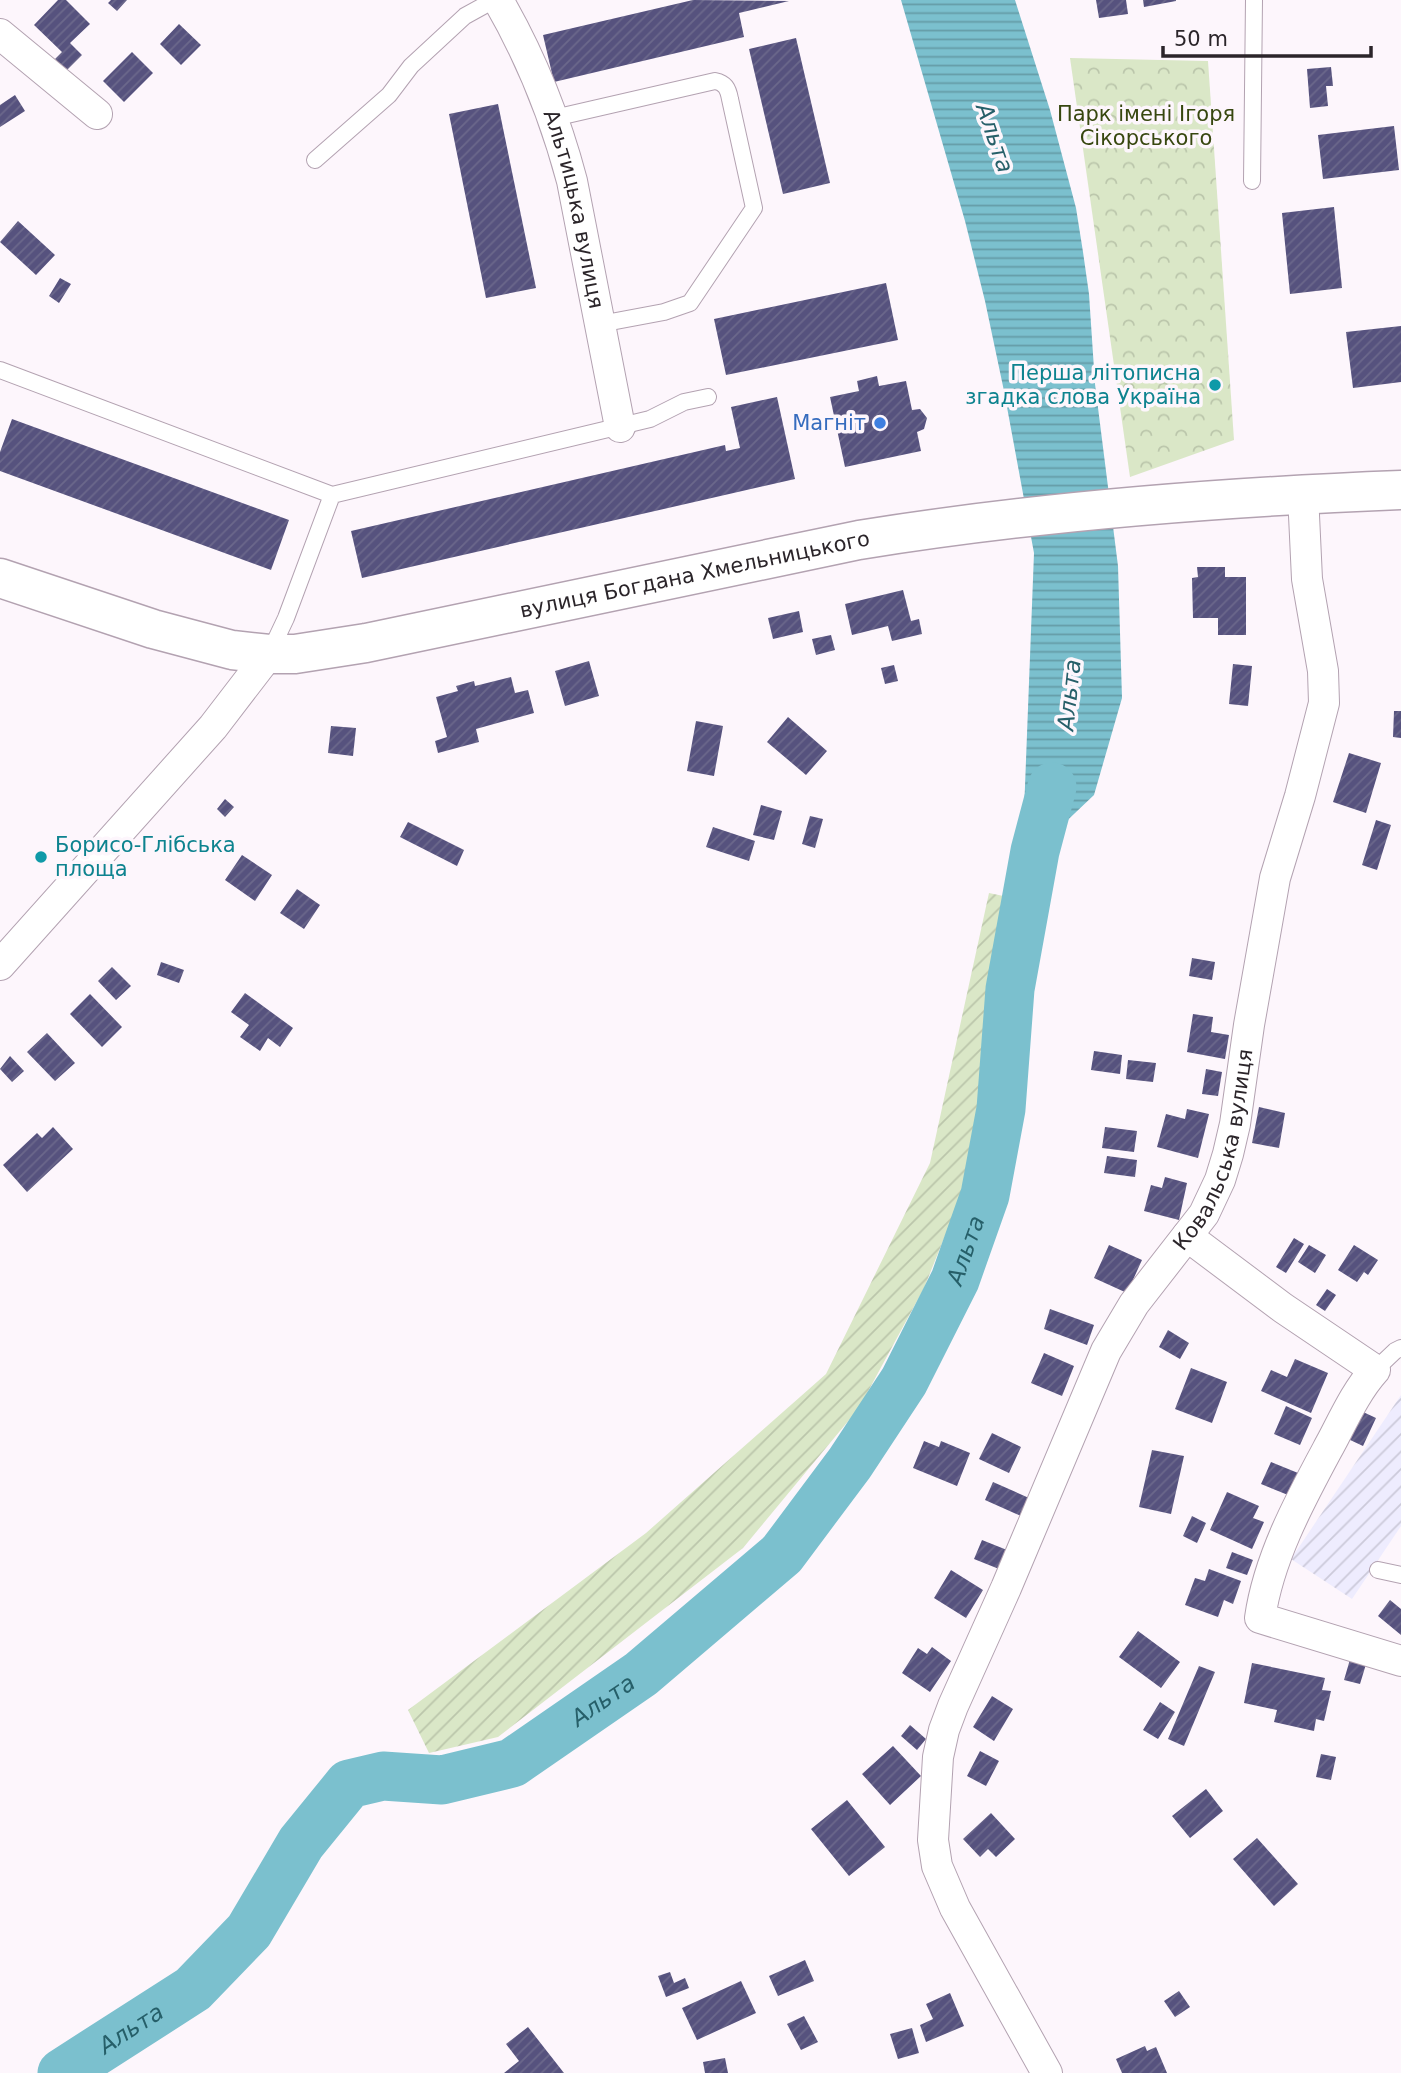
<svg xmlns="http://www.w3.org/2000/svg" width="1401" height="2073" font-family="'DejaVu Sans',sans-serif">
<defs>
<pattern id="industrial-furrows" width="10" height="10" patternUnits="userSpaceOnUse" patternTransform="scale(1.75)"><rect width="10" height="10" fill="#eeecfe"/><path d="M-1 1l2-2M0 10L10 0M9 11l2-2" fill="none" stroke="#cccada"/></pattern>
<pattern id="park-crowns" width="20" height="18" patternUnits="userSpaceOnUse" patternTransform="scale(1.75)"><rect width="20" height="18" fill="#dae7c7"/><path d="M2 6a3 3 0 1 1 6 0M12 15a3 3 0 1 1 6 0" fill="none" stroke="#bbc6ab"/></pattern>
<pattern id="garden-furrows" width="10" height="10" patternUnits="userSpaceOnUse" patternTransform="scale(1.75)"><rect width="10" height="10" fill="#dae7c7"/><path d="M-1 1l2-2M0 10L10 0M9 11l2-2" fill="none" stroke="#bbc6ab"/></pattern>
<pattern id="water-rules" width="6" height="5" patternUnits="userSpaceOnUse" patternTransform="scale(1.75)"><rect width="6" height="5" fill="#7bc0ce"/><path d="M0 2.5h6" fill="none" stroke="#659ca7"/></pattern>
<pattern id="building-hatch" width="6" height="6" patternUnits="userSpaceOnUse" patternTransform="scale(1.75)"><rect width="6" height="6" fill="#56527e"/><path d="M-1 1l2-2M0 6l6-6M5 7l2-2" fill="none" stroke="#6b688b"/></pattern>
</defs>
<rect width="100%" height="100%" fill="#fdf6fc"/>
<!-- industrial -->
<path fill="url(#industrial-furrows)" d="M 1401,1395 L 1401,1526 L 1352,1599 L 1291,1559 Z"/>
<!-- park -->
<path fill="url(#park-crowns)" d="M 1070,58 L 1208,61 L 1234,440 L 1130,477 Z"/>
<!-- garden -->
<path fill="url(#garden-furrows)" d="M 989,893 L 1013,898 L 995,994 L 974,1164 L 924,1288 L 859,1408 L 743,1548 L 498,1737 L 429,1753 L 408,1710 L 646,1533 L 826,1374 L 930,1163 Z"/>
<!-- water -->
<path fill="url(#water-rules)" d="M 901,0 L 1015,0 L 1050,110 L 1076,208 L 1083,252 L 1089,294 L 1095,384 L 1118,566 L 1122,698 L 1094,795 L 1035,851 L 1024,812 L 1034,553 L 1004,391 L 985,301 L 965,221 Z"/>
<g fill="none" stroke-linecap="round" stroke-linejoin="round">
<!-- river -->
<path stroke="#7bc0ce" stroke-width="49" id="s1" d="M 62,2073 L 193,1989 L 249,1931 L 301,1843 L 349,1784 L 383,1776 L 442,1780 L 512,1763 L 641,1674 L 782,1554 L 850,1463 L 904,1381 L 955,1280 L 985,1195 L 1001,1109 L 1010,989 L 1035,851 L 1052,787"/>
</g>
<!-- building -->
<path fill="url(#building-hatch)" d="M 58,0 L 66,0 L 90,24 L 70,43 L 82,55 L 66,71 L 55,59 L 62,52 L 34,25 Z
M 111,0 L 127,0 L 117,11 L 108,3 Z
M 693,0 L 789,1 L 739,13 L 744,37 L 554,82 L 543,35 Z
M 1096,0 L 1126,0 L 1128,14 L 1099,18 Z
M 1143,0 L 1176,0 L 1176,1 L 1144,7 Z
M 179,24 L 201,45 L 181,65 L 160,44 Z
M 796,38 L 830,183 L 783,194 L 749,49 Z
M 132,52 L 153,73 L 124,102 L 103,81 Z
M 1331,67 L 1333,86 L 1326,86 L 1328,106 L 1310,108 L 1307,69 Z
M 15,95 L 25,111 L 0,127 L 0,105 Z
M 498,104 L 536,288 L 486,298 L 449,114 Z
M 1394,126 L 1399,170 L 1323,179 L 1318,135 Z
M 1334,207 L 1342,288 L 1290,294 L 1282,213 Z
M 18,221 L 55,255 L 36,275 L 0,242 Z
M 60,278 L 71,284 L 59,303 L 49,296 Z
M 886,283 L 898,340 L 726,375 L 714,319 Z
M 1401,326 L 1401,382 L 1353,388 L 1346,332 Z
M 877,376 L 879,386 L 906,381 L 912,410 L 920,409 L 927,418 L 924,429 L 917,432 L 921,451 L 845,467 L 830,397 L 859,391 L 857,381 Z
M 777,397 L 795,479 L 362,578 L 351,531 L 725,445 L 726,451 L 740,448 L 731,407 Z
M 12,419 L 289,520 L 271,570 L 0,471 L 0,452 Z
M 1197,567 L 1225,567 L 1225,577 L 1246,577 L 1246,635 L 1218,635 L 1218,618 L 1193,618 L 1192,578 L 1198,577 Z
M 903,590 L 911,621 L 919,619 L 922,634 L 892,641 L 888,626 L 852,635 L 845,604 Z
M 799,611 L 803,632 L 773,639 L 768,618 Z
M 831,635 L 835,650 L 816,655 L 812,639 Z
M 589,661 L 599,696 L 565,706 L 555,671 Z
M 1233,664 L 1252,666 L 1248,706 L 1229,704 Z
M 894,665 L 898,681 L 885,684 L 881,668 Z
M 511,677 L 515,693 L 528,690 L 534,713 L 476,729 L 479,742 L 438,753 L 435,741 L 447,737 L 436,697 L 458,691 L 456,686 L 474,681 L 475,686 Z
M 1394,711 L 1401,711 L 1401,738 L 1393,737 Z
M 788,717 L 827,751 L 806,775 L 767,742 Z
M 696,721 L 723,726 L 714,776 L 687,771 Z
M 331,726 L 356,728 L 353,756 L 328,753 Z
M 1349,753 L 1381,763 L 1366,813 L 1333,802 Z
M 225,799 L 234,807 L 225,817 L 217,809 Z
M 761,805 L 782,811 L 774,840 L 753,835 Z
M 810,816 L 823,819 L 815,848 L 802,844 Z
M 1376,820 L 1391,825 L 1377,870 L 1362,865 Z
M 408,822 L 464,850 L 457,866 L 400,837 Z
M 713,827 L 755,841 L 749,861 L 706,847 Z
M 242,855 L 272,875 L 255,901 L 225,880 Z
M 297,889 L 320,905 L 304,929 L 280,913 Z
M 1192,958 L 1215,962 L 1212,980 L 1189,976 Z
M 161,962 L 184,970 L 179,983 L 157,975 Z
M 112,967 L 131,986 L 116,1000 L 98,981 Z
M 245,993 L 293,1028 L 280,1047 L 268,1038 L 260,1051 L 240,1037 L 249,1025 L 231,1012 Z
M 90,994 L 122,1027 L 102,1047 L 70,1014 Z
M 1193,1014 L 1213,1017 L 1211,1032 L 1229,1035 L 1225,1059 L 1187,1052 Z
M 47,1033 L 75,1063 L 55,1081 L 27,1052 Z
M 1094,1051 L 1122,1055 L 1120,1074 L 1091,1070 Z
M 10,1056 L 24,1071 L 12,1082 L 0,1069 Z
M 1128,1060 L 1156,1063 L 1153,1082 L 1126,1079 Z
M 1206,1069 L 1222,1072 L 1218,1096 L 1202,1094 Z
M 1259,1107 L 1285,1113 L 1279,1148 L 1252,1143 Z
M 1187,1109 L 1209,1114 L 1198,1158 L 1157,1147 L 1166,1114 L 1185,1119 Z
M 53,1127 L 73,1149 L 27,1192 L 3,1165 L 37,1133 L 42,1138 Z
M 1105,1127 L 1137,1131 L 1134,1152 L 1102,1148 Z
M 1107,1156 L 1137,1160 L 1135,1177 L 1104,1173 Z
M 1165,1177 L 1187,1183 L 1179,1220 L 1144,1211 L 1151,1185 L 1162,1188 Z
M 1294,1238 L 1304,1244 L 1286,1273 L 1276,1267 Z
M 1109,1245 L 1142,1260 L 1127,1293 L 1094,1278 Z
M 1309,1245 L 1326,1255 L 1315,1273 L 1298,1262 Z
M 1354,1245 L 1378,1260 L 1368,1275 L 1364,1272 L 1357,1282 L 1338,1270 Z
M 1327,1289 L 1336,1295 L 1325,1311 L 1316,1305 Z
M 1050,1309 L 1094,1325 L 1087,1345 L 1044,1329 Z
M 1168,1330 L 1189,1343 L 1180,1359 L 1159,1347 Z
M 1044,1353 L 1074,1366 L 1062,1396 L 1031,1383 Z
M 1295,1359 L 1328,1373 L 1311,1413 L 1261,1391 L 1271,1370 L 1287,1377 Z
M 1191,1368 L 1227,1382 L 1212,1423 L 1175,1409 Z
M 1286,1406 L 1312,1418 L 1300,1445 L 1274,1434 Z
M 1361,1411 L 1376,1418 L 1363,1446 L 1348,1439 Z
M 992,1433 L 1021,1447 L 1009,1473 L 979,1459 Z
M 924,1441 L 939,1447 L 941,1441 L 970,1453 L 957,1486 L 913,1468 Z
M 1152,1450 L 1184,1456 L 1171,1514 L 1139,1507 Z
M 1271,1462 L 1298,1473 L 1288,1495 L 1261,1484 Z
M 993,1482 L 1029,1498 L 1021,1516 L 985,1500 Z
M 1227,1492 L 1259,1506 L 1253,1518 L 1264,1522 L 1252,1549 L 1210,1530 Z
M 1192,1516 L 1206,1523 L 1197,1543 L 1183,1536 Z
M 982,1540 L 1007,1550 L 999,1569 L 974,1559 Z
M 1232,1552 L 1253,1560 L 1247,1575 L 1226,1568 Z
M 1209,1569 L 1241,1581 L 1233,1604 L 1224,1600 L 1218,1617 L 1185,1605 L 1195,1578 L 1205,1581 Z
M 951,1570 L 983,1590 L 966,1618 L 934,1598 Z
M 1390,1600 L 1401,1609 L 1401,1635 L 1378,1616 Z
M 1138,1631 L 1180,1662 L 1161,1688 L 1119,1657 Z
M 932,1647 L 951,1661 L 930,1692 L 902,1673 L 918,1648 L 927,1654 Z
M 1351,1656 L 1367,1661 L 1360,1684 L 1344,1680 Z
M 1252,1663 L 1325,1678 L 1322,1690 L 1331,1691 L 1324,1721 L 1316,1719 L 1314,1731 L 1274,1722 L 1277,1710 L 1244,1703 Z
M 1199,1666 L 1215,1672 L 1184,1746 L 1168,1739 Z
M 992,1696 L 1013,1709 L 994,1741 L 973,1727 Z
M 1160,1702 L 1175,1712 L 1158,1739 L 1143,1730 Z
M 910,1725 L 926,1739 L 917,1750 L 901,1736 Z
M 893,1746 L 921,1776 L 890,1805 L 862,1774 Z
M 980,1751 L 999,1761 L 986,1786 L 967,1776 Z
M 1321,1754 L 1336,1757 L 1331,1780 L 1316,1777 Z
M 1206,1789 L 1223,1811 L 1190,1838 L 1172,1816 Z
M 847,1800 L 885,1847 L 849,1876 L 811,1829 Z
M 991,1813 L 1015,1839 L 996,1857 L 988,1849 L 980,1857 L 963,1839 Z
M 1257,1838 L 1298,1884 L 1274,1906 L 1233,1859 Z
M 805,1960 L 814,1981 L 778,1996 L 769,1976 Z
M 670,1972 L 674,1983 L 685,1978 L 689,1988 L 666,1997 L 658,1976 Z
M 741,1981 L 756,2013 L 697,2040 L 682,2008 Z
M 1179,1991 L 1190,2007 L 1175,2017 L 1164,2001 Z
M 950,1993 L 964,2026 L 926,2042 L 920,2025 L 933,2019 L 926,2004 Z
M 804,2016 L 818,2042 L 801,2050 L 787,2024 Z
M 528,2027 L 564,2073 L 504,2073 L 519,2061 L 506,2044 Z
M 912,2028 L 919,2053 L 898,2059 L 890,2034 Z
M 1145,2046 L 1147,2051 L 1156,2047 L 1167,2073 L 1122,2073 L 1116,2059 Z
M 725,2058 L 728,2073 L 705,2073 L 703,2062 Z"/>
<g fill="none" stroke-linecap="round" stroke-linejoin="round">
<defs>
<path id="service" d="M 554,118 L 715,81 C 725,83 728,88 730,99 L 754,208 L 690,303 L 664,312 L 600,324
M 315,160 L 389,95 L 411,66 L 465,16 L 494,0
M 1252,181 L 1254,0
M 0,370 L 332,495 L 650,419 L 684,402 L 708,397
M 270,652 L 286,618 L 332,495
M 1375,1370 L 1395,1351 L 1401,1348
M 1378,1570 L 1401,1575"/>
<g id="minor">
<path id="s2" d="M 498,0 C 531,57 555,117 572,181 L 620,427"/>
<path d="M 0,34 L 97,114"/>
<path d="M 0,965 L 213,727 L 269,654"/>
<path d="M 1187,1236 L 1283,1308 L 1375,1370 C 1357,1390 1345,1416 1333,1439 C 1303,1495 1269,1555 1260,1618 L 1401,1661"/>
<path id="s3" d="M 1047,2073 L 955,1908 L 937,1866 L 933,1840 L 938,1757 L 944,1730 L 953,1706 L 1006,1588 L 1106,1351 L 1134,1304 L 1204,1214 L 1220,1180 L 1228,1154 L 1235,1124 L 1249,1025 L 1275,878 L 1300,796 L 1324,703 L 1323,671 L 1307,579 L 1303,494"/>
</g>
<g id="secondary">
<path id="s4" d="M 0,578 L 153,629 L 232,650 L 269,654 L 295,654 L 366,643 L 859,540 C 1039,511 1220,497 1401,490"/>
</g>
</defs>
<!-- service casing -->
<use href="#service" stroke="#b3a2b1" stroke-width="18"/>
<!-- minor casing -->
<use href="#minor" stroke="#b3a2b1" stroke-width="32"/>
<!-- secondary casing -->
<use href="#secondary" stroke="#b3a2b1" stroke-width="41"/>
<!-- service -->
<use href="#service" stroke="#fff" stroke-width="16"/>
<!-- minor -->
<use href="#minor" stroke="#fff" stroke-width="30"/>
<!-- secondary -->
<use href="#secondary" stroke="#fff" stroke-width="38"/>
</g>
<!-- markers -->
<g fill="#0f9aa8" stroke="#fdf6fc" stroke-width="2.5">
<circle cx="1215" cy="385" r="7"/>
<circle cx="41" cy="857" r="7"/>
</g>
<circle fill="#3f7fe0" stroke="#fdf6fc" stroke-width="2.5" cx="880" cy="423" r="7"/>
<g text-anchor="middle" stroke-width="7" stroke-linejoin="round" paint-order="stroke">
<!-- park labels -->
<g font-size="21" fill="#37470f" stroke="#fdf6fc">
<text x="1146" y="121">Парк імені Ігоря<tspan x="1146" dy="24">Сікорського</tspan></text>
</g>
<!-- street labels -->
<g font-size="21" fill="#2b252a" stroke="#fdf6fc">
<text dy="7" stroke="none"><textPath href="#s2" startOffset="224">Альтицька вулиця</textPath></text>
<text dy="7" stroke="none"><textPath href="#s4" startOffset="714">вулиця Богдана Хмельницького</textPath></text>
<text dy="7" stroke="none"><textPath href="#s3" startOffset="1017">Ковальська вулиця</textPath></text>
</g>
<!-- culture labels -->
<g font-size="21" fill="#0d838f" stroke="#fdf6fc" text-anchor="end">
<text x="1201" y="380">Перша літописна<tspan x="1201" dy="24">згадка слова Україна</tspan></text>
<text x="55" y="852" text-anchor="start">Борисо-Глібська<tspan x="55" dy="24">площа</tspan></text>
</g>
<!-- shop labels -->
<g font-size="21" fill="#366cbe" stroke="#fdf6fc" text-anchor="end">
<text x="866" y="430">Магніт</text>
</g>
<!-- water labels -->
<g font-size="23" font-style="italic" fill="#265f69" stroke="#fdf6fc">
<text transform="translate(995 138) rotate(71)" y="8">Альта</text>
<text transform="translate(1069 695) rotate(-84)" y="8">Альта</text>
<text dy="8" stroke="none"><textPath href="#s1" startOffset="1279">Альта</textPath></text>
<text dy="8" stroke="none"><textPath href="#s1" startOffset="691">Альта</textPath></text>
<text dy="8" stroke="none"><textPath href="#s1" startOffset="82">Альта</textPath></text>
</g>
</g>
<!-- scale -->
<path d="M1163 46v10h208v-10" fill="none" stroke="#2b252a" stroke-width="3.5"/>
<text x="1174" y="46" font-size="21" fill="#2b252a" stroke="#fdf6fc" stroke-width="5" paint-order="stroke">50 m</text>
</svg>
